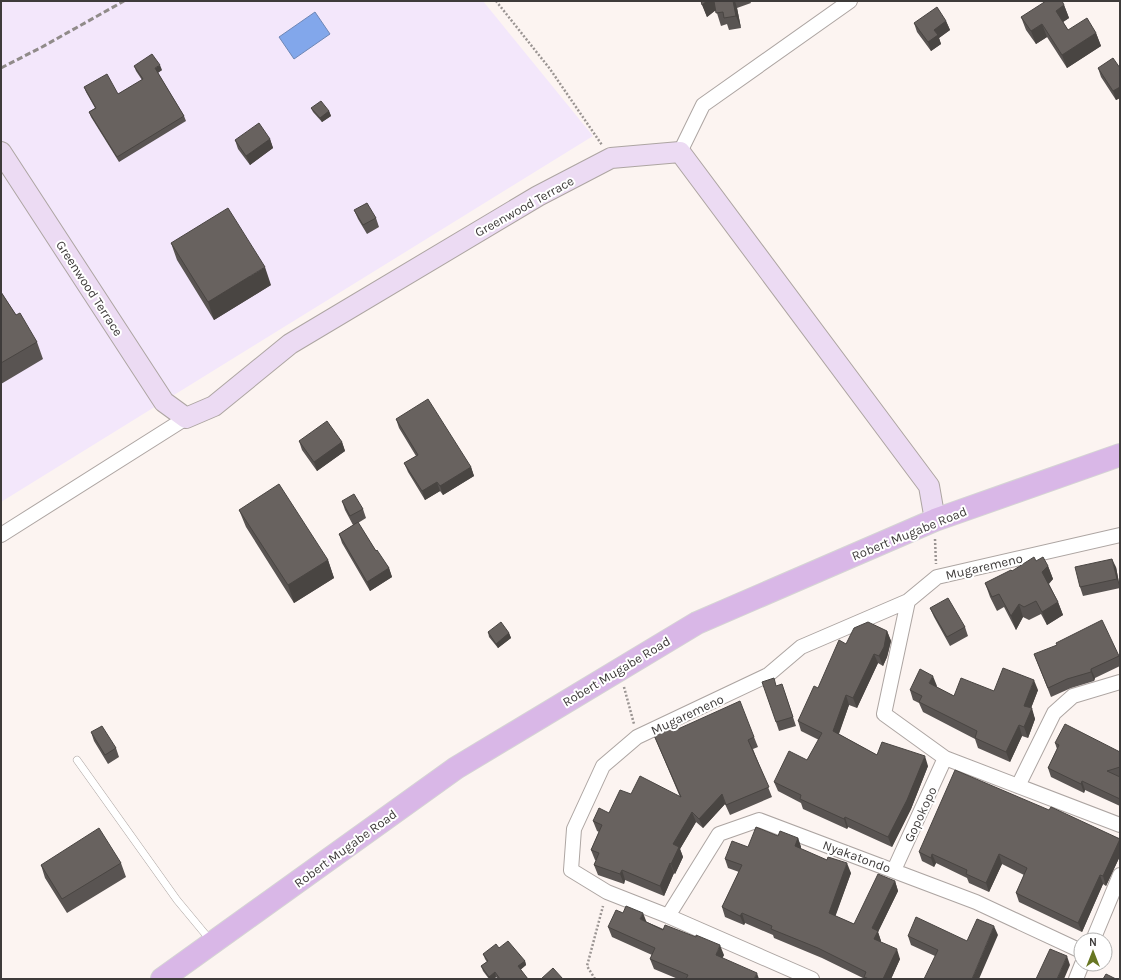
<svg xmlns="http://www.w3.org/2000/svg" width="1121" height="980" font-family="Karla,sans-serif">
<rect width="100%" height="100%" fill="#fcf4f1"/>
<!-- industrial -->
<path fill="#f3e7fb" d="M 1,1 L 483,1 L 593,136 L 1,502 Z"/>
<!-- water -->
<path fill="#82a7eb" stroke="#6e87b6" d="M 315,12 L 330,34 L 294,59 L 279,37 Z"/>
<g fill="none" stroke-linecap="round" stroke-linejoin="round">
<defs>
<path id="lane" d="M 77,760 L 177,900 L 211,941"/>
<path id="street" d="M 680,152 L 703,105 L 850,1
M 1,535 L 186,418
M 908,601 L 884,714 L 945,758 L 1120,825
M 1018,786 L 1054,713 L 1073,696 L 1120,682
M 894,870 L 945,758
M 668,916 L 719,834 L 759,820 L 976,902 L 1081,951
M 1093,940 L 1120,875
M 812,979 L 668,916 L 607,892 L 571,870 L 574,829 L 603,766 L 637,737 L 768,675 L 801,647 L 908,601 L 937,577 L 1120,535
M 1076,979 L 1082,964"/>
<path id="secondary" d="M 1,152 L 164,402 L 186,418 L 214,406 L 290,344 L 538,196 L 611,158 L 680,152 L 929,486 L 935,520"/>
<path id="primary" d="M 162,979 L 456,768 L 697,623 L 935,520 L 1120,455"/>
</defs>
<!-- lane casing -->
<use href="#lane" stroke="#ada5a2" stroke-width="8"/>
<!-- street casing -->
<use href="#street" stroke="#ada5a2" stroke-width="16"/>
<!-- secondary casing -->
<use href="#secondary" stroke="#ada5a2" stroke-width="22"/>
<!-- primary casing -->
<use href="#primary" stroke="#d5d4d4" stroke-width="24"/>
<!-- path -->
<path stroke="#9a9492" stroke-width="2.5" stroke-dasharray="2 2" stroke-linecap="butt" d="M 496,1 L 550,69 L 602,145
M 935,539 L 936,564
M 624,687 L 634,724
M 595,979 L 587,966 L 603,906"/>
<!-- lane -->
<use href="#lane" stroke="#fff" stroke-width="7"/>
<!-- street -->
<use href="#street" stroke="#fff" stroke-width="14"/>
<!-- secondary -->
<use href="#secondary" stroke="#ecdbf3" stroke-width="20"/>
<!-- primary -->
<use href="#primary" stroke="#d9b7e7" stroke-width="22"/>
<!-- rail -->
<path stroke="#908b89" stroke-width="3" stroke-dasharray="6 3" stroke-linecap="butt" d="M 1,68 L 42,47 L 124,1"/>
</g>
<!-- wall -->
<path fill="#595452" d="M 701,1 L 750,1 L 751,3 L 737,8 L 741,28 L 729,30 L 727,24 L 721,26 L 716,10 L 707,17 Z
M 1064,5 L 1069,18 L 1063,22 L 1068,30 L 1096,33 L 1101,46 L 1067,68 L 1047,37 L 1036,44 L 1026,30 L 1021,17 Z
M 946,21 L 950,30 L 939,38 L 941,44 L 931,51 L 917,32 L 914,23 Z
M 134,66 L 162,70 L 158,73 L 184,116 L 186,121 L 119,162 L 91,117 L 89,112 L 95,108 L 86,92 L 84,87 L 118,94 L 142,80 L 136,71 Z
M 1098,68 L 1120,68 L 1120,98 L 1116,100 L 1101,77 Z
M 311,108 L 329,111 L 331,116 L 322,122 L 313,112 Z
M 270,139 L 273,148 L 250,165 L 238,149 L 235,140 Z
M 354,210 L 376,218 L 379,227 L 367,234 L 358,219 Z
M 171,243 L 271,285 L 214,320 L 177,260 Z
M 1,292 L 16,315 L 37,342 L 43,359 L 1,384 Z
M 396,419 L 471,467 L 474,476 L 443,495 L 440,491 L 425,500 L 408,472 L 404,463 L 416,456 L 399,428 Z
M 299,441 L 342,442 L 345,451 L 317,471 L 302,450 Z
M 342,501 L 363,509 L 366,518 L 358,523 L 376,551 L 389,568 L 392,577 L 370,591 L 342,543 L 339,534 L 353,525 L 345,510 Z
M 239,510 L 328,560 L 334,578 L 294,603 L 246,527 Z
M 1036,561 L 1048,566 L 1053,579 L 1049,584 L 1058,602 L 1063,615 L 1047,625 L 1041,614 L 1029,620 L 1023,617 L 1016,630 L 1004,607 L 997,611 L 990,597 L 985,583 Z
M 1116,567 L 1120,588 L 1083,596 L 1080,587 Z
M 930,608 L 965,627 L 968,636 L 950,646 L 934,617 Z
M 887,631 L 891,641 L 887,657 L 883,666 L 878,663 L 857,708 L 849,705 L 839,734 L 877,755 L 928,766 L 911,809 L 892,847 L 848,827 L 847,829 L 803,809 L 801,803 L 778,791 L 774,782 L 807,760 L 819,740 L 801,731 L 798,721 L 846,644 Z
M 488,632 L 509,633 L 511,638 L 498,648 L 489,637 Z
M 1034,654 L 1119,656 L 1120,660 L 1120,666 L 1095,678 L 1094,681 L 1071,688 L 1051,697 Z
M 776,686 L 785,693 L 796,726 L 779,731 L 776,722 Z
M 937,686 L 936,687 L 954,696 L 994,691 L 1038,690 L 1031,708 L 1035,719 L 1028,738 L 1022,736 L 1010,762 L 978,748 L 975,739 L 923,712 L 919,703 L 913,700 L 910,690 Z
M 678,729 L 754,737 L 758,747 L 753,749 L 772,797 L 730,815 L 725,804 L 703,828 L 696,822 L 680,849 L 683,857 L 675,874 L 674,873 L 664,896 L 625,880 L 624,884 L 598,875 L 594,865 L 596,860 L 595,860 L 591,850 L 599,832 L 597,831 L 593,821 L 609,813 L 631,794 L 680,797 L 653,733 Z
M 91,732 L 116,748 L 119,757 L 108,764 L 94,741 Z
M 1055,743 L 1120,752 L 1120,777 L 1119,777 L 1120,777 L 1120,806 L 1085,790 L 1084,793 L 1051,777 L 1048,768 L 1057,749 Z
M 1049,810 L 1120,839 L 1120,856 L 1106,886 L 1103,884 L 1082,932 L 1019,902 L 1016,893 L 1024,875 L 1002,864 L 989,892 L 969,883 L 967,878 L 936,863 L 934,867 L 922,861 L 919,852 Z
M 798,838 L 801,847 L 801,849 L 851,873 L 835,916 L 854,924 L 895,881 L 898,891 L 878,932 L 881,941 L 881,942 L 900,959 L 891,979 L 865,979 L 822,958 L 774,938 L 773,935 L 745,923 L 744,925 L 725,917 L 722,907 L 739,872 L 728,868 L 725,859 L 748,847 Z
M 121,863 L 126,877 L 67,913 L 45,878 L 41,865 Z
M 647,922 L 724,955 L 722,958 L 754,979 L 678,979 L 654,969 L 650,959 L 652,955 L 612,937 L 608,927 Z
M 998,935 L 935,956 L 911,945 L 908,936 L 967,941 Z
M 499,948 L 525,961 L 526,965 L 520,970 L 528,979 L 498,979 L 496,977 L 494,979 L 489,979 L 483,971 L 481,966 L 487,962 L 485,959 L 483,954 Z"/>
<!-- shaded-wall -->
<path fill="#494542" d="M 707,1 L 714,1 L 717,9 L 707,17 L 702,5 Z
M 733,1 L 735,1 L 737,8 L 741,28 L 736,16 Z
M 1064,5 L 1069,18 L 1060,24 L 1056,11 Z
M 946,21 L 950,30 L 939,38 L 941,44 L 931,51 L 928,42 L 934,30 Z
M 1042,24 L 1047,37 L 1036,44 L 1031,31 Z
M 1096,33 L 1101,46 L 1067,68 L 1062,55 Z
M 160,65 L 162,70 L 157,73 L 155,68 Z
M 1120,87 L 1120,98 L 1116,100 L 1113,91 Z
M 329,111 L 331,116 L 322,122 L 320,118 Z
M 270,139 L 273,148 L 250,165 L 246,156 Z
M 265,267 L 271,285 L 214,320 L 208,302 Z
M 342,442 L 345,451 L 317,471 L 314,462 Z
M 471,467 L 474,476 L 443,495 L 440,486 Z
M 437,482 L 440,491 L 425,500 L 422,491 Z
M 1112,559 L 1116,567 L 1120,588 L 1117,579 Z
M 328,560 L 334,578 L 294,603 L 288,585 Z
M 1048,566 L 1053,579 L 1047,585 L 1042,572 Z
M 389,568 L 392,577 L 370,591 L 367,582 Z
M 1058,602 L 1063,615 L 1047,625 L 1042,612 Z
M 1019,604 L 1023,617 L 1016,630 L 1011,616 Z
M 887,631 L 891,641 L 887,657 L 883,666 L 879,656 Z
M 509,633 L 511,638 L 498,648 L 496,644 Z
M 874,654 L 878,663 L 857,708 L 853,698 Z
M 1091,669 L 1095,678 L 1094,681 L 1091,672 Z
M 933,676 L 937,686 L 933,694 L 929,683 Z
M 1034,680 L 1038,690 L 1028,716 L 1024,706 Z
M 846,695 L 849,705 L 836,741 L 833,731 Z
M 1032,708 L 1035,719 L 1028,738 L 1024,727 Z
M 1019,725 L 1022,736 L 1010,762 L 1006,752 Z
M 925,756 L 928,766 L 911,809 L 892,847 L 888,837 Z
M 1082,781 L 1085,790 L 1084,793 L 1081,784 Z
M 722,794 L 725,804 L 703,828 L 699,819 Z
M 692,812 L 696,822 L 680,849 L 683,857 L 675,874 L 671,864 L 673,844 Z
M 845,817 L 848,827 L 847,829 L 844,819 Z
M 798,838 L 801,847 L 798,856 L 795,846 Z
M 1120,839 L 1120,856 L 1106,886 L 1103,876 Z
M 932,854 L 936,863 L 934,867 L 931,858 Z
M 999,854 L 1002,864 L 989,892 L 986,883 Z
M 670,863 L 674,873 L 664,896 L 660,886 Z
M 847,863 L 851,873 L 833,923 L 829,913 Z
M 622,870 L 625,880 L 624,884 L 620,874 Z
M 1100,875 L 1103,884 L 1082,932 L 1078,923 Z
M 895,881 L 898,891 L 878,932 L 881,941 L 877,949 L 874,939 L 872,928 Z
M 643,913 L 647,923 L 640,919 Z
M 742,913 L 745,923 L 744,925 L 740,916 Z
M 994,926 L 998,935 L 979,979 L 972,979 Z
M 720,945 L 724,955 L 719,965 L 716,955 Z
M 897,949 L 900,959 L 891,979 L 883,979 Z
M 1067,956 L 1070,965 L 1064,979 L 1057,979 Z
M 525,961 L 526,965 L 519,971 L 518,966 Z
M 495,972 L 496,977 L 494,979 L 490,979 L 489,977 Z
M 757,973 L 759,979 L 754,979 Z"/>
<!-- building -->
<path fill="#68625f" stroke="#494542" d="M 701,1 L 707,1 L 702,5 Z
M 714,1 L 733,1 L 736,16 L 724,18 L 723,12 L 716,13 Z
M 1046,1 L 1062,1 L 1064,5 L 1056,11 L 1068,30 L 1087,18 L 1096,33 L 1062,55 L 1042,24 L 1031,31 L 1021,17 Z
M 937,7 L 946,21 L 934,30 L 938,35 L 928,42 L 914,23 Z
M 152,54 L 160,65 L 155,68 L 184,116 L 117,157 L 89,112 L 96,108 L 84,87 L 107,74 L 118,94 L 143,79 L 134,66 Z
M 1113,58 L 1120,68 L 1120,87 L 1113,91 L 1098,68 Z
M 321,101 L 329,111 L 320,118 L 311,108 Z
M 259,123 L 270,139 L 246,156 L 235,140 Z
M 367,203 L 376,218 L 363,225 L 354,210 Z
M 228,208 L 265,267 L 208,302 L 171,243 Z
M 1,292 L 16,315 L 20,313 L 37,342 L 1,363 Z
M 428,399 L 471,467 L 440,486 L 437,482 L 422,491 L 404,463 L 418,455 L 396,419 Z
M 327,421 L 342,442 L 314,462 L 299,441 Z
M 279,484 L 328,560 L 288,585 L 239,510 Z
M 354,494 L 363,509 L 350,516 L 342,501 Z
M 358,522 L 376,551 L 377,550 L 389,568 L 367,582 L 339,534 Z
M 1034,557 L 1036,561 L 1043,557 L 1048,566 L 1042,572 L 1058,602 L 1042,612 L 1036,601 L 1024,607 L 1019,604 L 1011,616 L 999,594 L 992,597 L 985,583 L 1011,570 L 1012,571 Z
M 1112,559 L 1117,579 L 1080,587 L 1075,567 Z
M 948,598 L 965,627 L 947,637 L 930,608 Z
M 1102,620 L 1119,656 L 1091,669 L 1091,672 L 1067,679 L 1048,688 L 1034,654 L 1057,645 L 1056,643 Z
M 501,622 L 509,633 L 496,644 L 488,632 Z
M 868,622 L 887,631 L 884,647 L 879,656 L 874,654 L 853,698 L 846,695 L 833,731 L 877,755 L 882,742 L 925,756 L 907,800 L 888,837 L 845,817 L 844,819 L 800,799 L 801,795 L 774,782 L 789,751 L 807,760 L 822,733 L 798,721 L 814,686 L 818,688 L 839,640 L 846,644 L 854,628 Z
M 1003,668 L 1034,680 L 1024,706 L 1032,708 L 1024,727 L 1019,725 L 1006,752 L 975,738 L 977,731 L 919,702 L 922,696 L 910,690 L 920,669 L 933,676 L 929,683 L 954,696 L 961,678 L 994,691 Z
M 774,678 L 776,686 L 782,684 L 793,717 L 776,722 L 762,682 Z
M 740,701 L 754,737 L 748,740 L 769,787 L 726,805 L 722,794 L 699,819 L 692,812 L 673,844 L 679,847 L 671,864 L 670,863 L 660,886 L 622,870 L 620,874 L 594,865 L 599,853 L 591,850 L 602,825 L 593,821 L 599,808 L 609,813 L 620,790 L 631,794 L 640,776 L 681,797 L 653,733 L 676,723 L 678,729 Z
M 1065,724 L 1120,752 L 1120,767 L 1107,771 L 1120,777 L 1120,799 L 1082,781 L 1081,784 L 1048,768 L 1059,745 L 1055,743 Z
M 102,726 L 116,748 L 105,755 L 91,732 Z
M 955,770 L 1049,810 L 1051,807 L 1120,839 L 1103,876 L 1100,875 L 1078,923 L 1016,893 L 1027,868 L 999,854 L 986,883 L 966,874 L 967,870 L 932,854 L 931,858 L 919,852 Z
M 756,827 L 778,836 L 780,831 L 798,838 L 795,846 L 827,860 L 828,857 L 847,863 L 829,913 L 854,924 L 878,874 L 895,881 L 872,928 L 878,931 L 874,939 L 897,949 L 883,979 L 869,979 L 864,977 L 866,972 L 818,948 L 771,929 L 772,926 L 742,913 L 740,916 L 722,907 L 742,865 L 725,859 L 732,841 L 748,847 Z
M 99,828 L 121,863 L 62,899 L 41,865 Z
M 626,906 L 643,913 L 640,919 L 663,930 L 665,925 L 696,937 L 696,935 L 720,945 L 716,955 L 757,973 L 754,979 L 686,979 L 688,975 L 650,959 L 655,948 L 608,927 L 616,910 L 623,913 Z
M 916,917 L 967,941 L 977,919 L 994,926 L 972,979 L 924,979 L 938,950 L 908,936 Z
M 508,941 L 525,961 L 518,966 L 528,979 L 500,979 L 495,972 L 489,977 L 481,966 L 488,961 L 483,954 L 496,944 L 499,948 Z
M 1050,949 L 1067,956 L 1057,979 L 1036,979 Z
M 553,968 L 563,979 L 541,979 Z
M 1106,974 L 1116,979 L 1103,979 Z"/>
<g text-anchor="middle" stroke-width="4" stroke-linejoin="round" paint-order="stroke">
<!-- street labels -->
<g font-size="13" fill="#3e3b3a" stroke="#fff">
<text transform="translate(524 206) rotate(-29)" y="5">Greenwood Terrace</text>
<text transform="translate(90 288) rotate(57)" y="5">Greenwood Terrace</text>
<text transform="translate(909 533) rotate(-22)" y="5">Robert Mugabe Road</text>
<text transform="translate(984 566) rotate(-13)" y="5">Mugaremeno</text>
<text transform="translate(616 671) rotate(-31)" y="5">Robert Mugabe Road</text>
<text transform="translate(687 714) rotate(-25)" y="5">Mugaremeno</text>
<text transform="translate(920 814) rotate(-65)" y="5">Gopokopo</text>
<text transform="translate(345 848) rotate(-36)" y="5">Robert Mugabe Road</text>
<text transform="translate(857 856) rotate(20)" y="5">Nyakatondo</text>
</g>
</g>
<!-- border -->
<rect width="1121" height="980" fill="none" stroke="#3e3b3a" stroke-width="4"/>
<!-- north arrow -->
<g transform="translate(1093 952)"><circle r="19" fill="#ffffff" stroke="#b2b1b0"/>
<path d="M0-3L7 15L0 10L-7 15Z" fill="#677622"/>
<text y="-6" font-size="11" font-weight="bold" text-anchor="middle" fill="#3e3b3a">N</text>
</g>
</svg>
